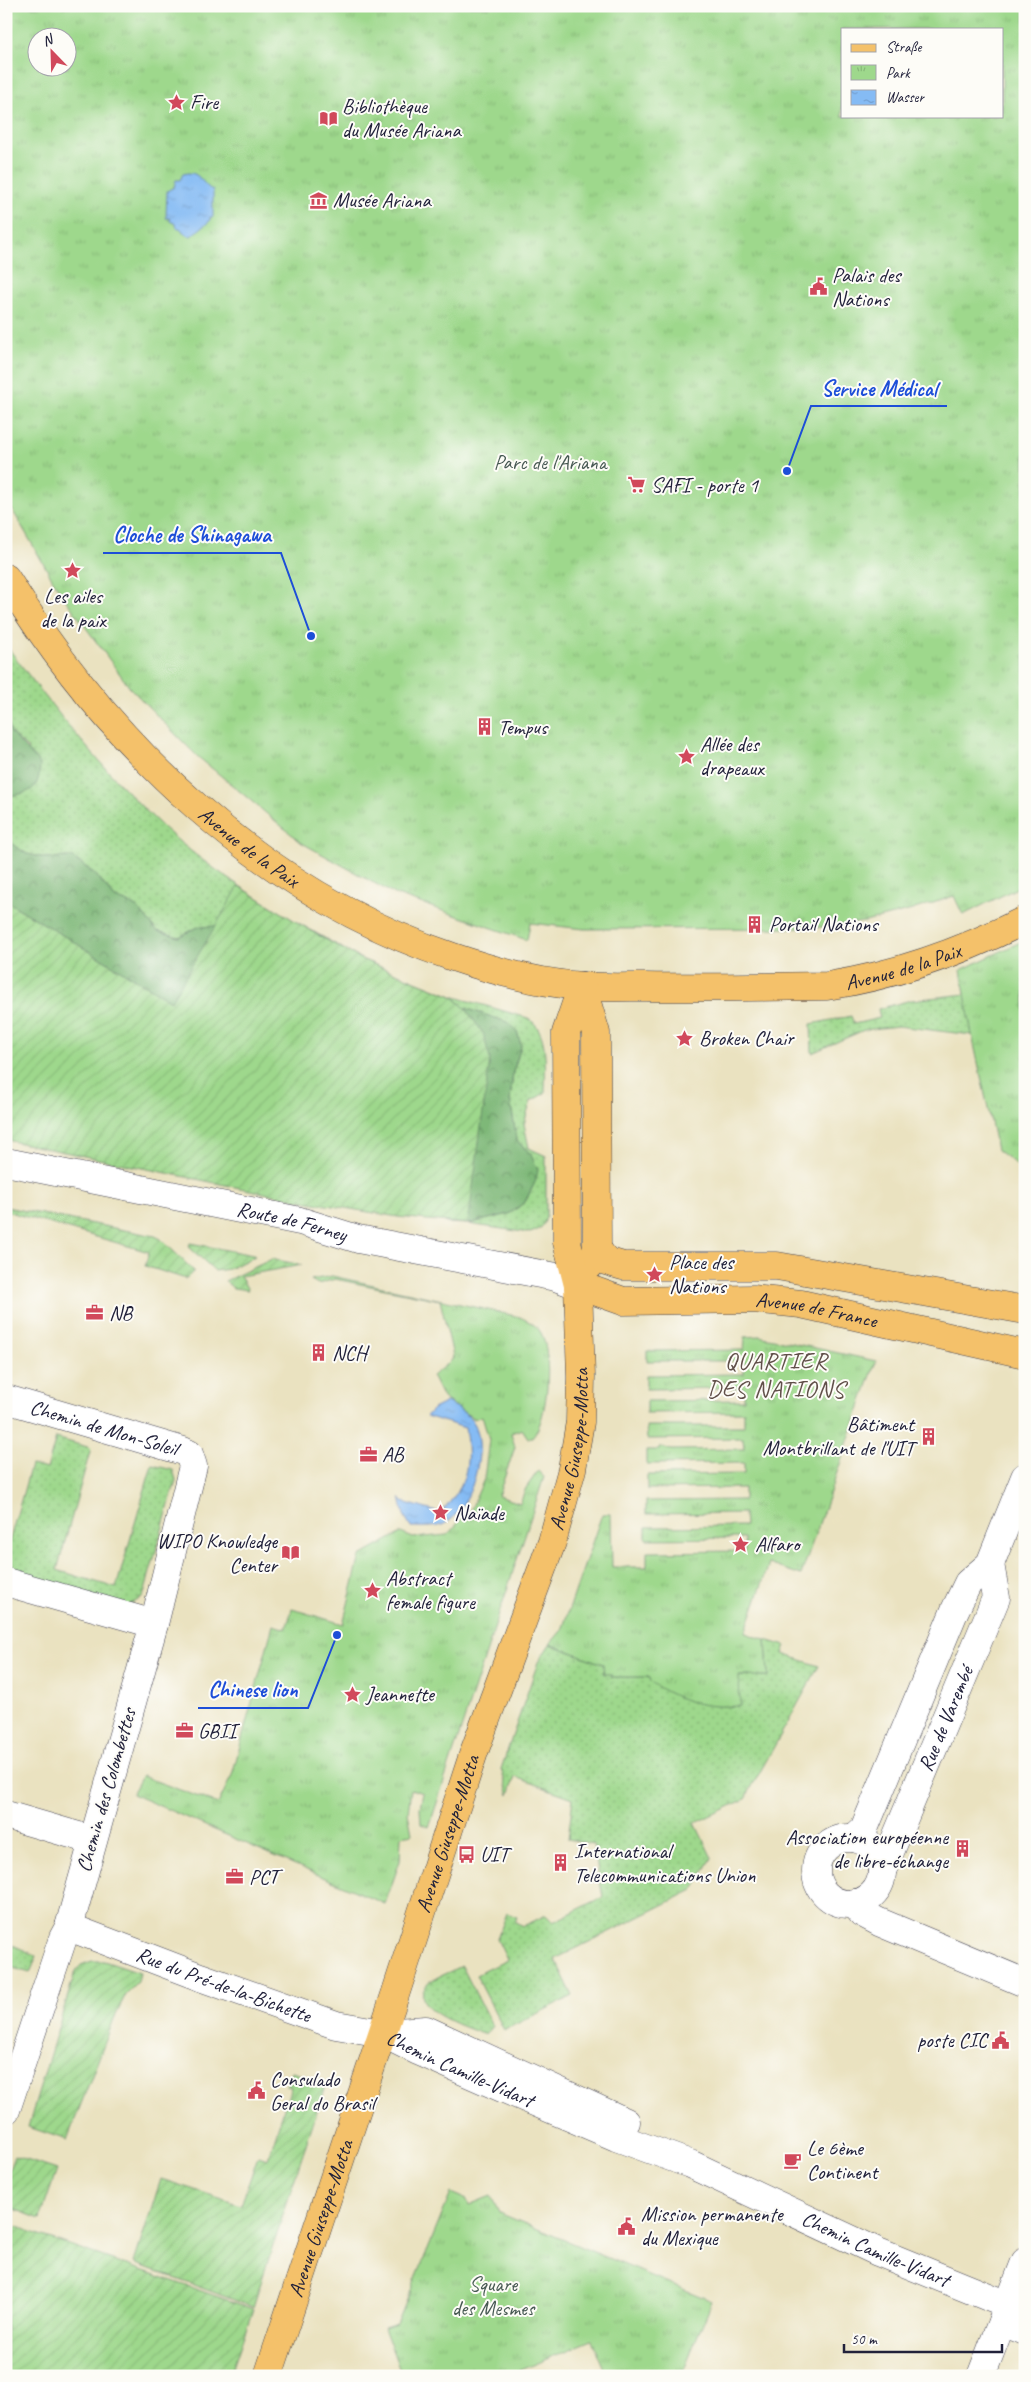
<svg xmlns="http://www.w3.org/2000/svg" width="1031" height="2382" font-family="Caveat,sans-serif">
<defs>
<pattern id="grass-dots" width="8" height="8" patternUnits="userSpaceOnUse" patternTransform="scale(1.25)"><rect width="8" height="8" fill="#9ed88c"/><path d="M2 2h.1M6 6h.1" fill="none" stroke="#88b97a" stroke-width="1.8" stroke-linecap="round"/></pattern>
<pattern id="forest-crowns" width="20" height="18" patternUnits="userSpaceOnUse" patternTransform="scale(1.25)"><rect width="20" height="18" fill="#7eb878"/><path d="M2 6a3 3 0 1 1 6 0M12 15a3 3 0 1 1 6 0" fill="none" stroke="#679564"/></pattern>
<pattern id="park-tufts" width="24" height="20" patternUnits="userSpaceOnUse" patternTransform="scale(1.25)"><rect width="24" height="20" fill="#9ed88c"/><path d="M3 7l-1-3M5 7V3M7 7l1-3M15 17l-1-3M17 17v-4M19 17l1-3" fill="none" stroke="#88b97a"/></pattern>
<pattern id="garden-furrows" width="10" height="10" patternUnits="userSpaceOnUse" patternTransform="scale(1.25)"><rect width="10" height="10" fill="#9ed88c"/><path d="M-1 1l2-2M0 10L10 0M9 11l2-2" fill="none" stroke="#88b97a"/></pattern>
<pattern id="water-ripples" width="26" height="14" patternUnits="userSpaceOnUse" patternTransform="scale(1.25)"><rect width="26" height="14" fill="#85bbf4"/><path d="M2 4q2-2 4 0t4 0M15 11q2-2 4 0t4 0" fill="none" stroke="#73a0d2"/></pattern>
</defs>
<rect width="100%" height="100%" fill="#fdfcf7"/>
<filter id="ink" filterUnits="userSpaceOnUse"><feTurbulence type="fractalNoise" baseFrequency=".02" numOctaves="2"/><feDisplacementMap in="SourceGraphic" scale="10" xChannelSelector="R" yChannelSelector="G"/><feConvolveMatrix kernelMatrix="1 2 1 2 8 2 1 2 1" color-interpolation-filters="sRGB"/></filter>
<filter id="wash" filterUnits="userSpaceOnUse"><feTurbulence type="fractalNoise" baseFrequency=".0096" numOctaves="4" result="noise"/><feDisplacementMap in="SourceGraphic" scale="20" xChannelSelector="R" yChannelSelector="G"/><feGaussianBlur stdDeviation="1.12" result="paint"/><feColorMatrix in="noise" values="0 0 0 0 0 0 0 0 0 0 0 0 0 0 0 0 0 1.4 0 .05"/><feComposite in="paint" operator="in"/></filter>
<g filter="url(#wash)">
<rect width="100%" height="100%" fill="#eae2c0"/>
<!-- grass -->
<path fill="url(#grass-dots)" stroke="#607d64" d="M 6,645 C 54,710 105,773 165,829 C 204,865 250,893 295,921 L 278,925 L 198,927 L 179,937 L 157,931 L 136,906 L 115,898 L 95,874 L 72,857 L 46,858 L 27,854 L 6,840 L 6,791 L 10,796 L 28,749 L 11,733 L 6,715 Z
M 966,994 L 972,1035 L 898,1026 L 864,1030 L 812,1053 L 811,1024 L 851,1016 L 854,1024 L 880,1018 L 878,1009 L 911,1000 Z
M 452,996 L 528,1018 C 550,1031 545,1071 545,1093 L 531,1101 L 524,1124 L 529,1148 L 546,1156 L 546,1216 C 544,1227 540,1230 530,1233 L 468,1224 L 509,1214 L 525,1202 L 535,1182 L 530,1153 L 517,1141 L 510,1100 L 513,1072 L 521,1046 L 517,1031 L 507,1022 L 465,1008 Z
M 56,1438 L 91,1448 L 57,1570 L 116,1588 L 152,1465 L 173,1470 L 176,1480 L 143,1597 L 128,1606 L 6,1571 L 6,1553 L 31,1465 L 47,1469 Z
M 766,1640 L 786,1646 L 783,1654 L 819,1666 L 745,1799 L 695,1823 L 712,1858 L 693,1890 L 555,1959 L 573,1996 L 504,2030 L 476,1975 L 507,1960 L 497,1939 L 507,1913 L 517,1917 L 515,1922 L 524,1926 L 546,1915 L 553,1922 L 603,1897 L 593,1844 L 568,1839 L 573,1798 L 515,1777 L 509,1795 L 501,1769 L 538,1662 L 550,1644 L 603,1664 L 612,1677 L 768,1676 Z
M 6,1942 L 37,1956 L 30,1973 L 6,1966 Z
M 462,1966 L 492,2026 L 485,2035 C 470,2029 398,2007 431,1981 C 440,1975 452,1971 462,1966 Z"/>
<!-- forest -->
<path fill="url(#forest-crowns)" stroke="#506d5a" d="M 6,715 L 11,733 L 40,764 C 39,789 33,792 10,796 L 6,791 Z
M 6,840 L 27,854 L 46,858 L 72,857 L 95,874 L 115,898 L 136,906 L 157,931 L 179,937 L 198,927 L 295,921 L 361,959 L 452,996 L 465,1008 L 507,1022 L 517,1031 L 521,1046 L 513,1072 L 510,1100 L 517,1141 L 530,1153 L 538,1170 L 535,1182 L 525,1202 L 509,1214 L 468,1224 L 446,1223 L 171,1001 L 6,901 Z"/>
<!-- park -->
<path fill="url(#park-tufts)" stroke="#607d64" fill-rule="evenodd" d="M 6,6 L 1025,6 L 1025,884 L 963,915 L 954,896 L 912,910 L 865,922 L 813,928 L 584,929 L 530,923 L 527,940 L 394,894 L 302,843 L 197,756 L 130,688 L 60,592 L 6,499 ZM 842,29 L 1002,29 L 1002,116 L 842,116 ZM 38,38 L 68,38 L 68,68 L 38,68 Z
M 1025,940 L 1025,1171 L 997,1150 L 972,1035 L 961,970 Z
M 332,1276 L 520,1317 C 528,1321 537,1325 541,1333 C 553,1354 548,1421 532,1438 L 528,1438 L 522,1429 L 511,1433 L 515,1447 L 498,1496 L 520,1503 L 526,1488 L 538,1471 L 544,1477 L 429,1827 L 421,1824 L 420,1808 L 423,1793 L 411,1789 L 408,1813 L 412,1834 L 401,1836 L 400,1861 L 385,1904 L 132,1794 L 142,1776 L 218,1804 L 232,1775 L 273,1625 L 286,1629 L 292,1609 L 343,1624 L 360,1556 L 401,1533 L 413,1538 L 447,1535 L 471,1509 L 484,1479 L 489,1440 L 482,1416 L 474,1419 L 443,1398 L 432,1376 L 452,1360 L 453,1356 L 440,1300 L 335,1279 L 318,1284 L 311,1280 Z
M 759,1336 L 876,1361 L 801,1575 L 769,1564 L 745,1633 L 766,1640 L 768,1676 L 739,1676 L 740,1706 C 704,1708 681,1702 650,1682 L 649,1677 L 611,1677 L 611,1674 L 604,1674 L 603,1664 L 550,1644 L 562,1630 L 602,1514 L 611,1514 L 612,1567 L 647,1567 L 647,1552 L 745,1551 L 744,1538 L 646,1539 L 646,1527 L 745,1526 L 744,1513 L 646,1514 L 646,1501 L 744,1500 L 744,1488 L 647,1489 L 647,1475 L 744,1474 L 744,1463 L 646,1464 L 646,1450 L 659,1450 L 660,1447 L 671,1450 L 744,1449 L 743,1438 L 647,1439 L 646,1426 L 744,1426 L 744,1412 L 646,1413 L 646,1401 L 744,1400 L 744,1388 L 646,1389 L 646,1375 L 744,1374 L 744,1361 L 647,1361 L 647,1351 L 744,1350 L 745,1337 Z
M 451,2193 L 467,2200 L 469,2205 L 491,2196 L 499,2213 L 712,2301 L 681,2376 L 607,2376 L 592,2340 L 506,2376 L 402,2376 L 384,2328 L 397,2324 Z"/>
<!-- garden -->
<path fill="url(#garden-furrows)" stroke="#607d64" d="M 239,886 L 316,934 L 361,959 L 452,996 L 465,1008 L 483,1033 L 490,1059 L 468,1224 L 398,1217 L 303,1201 L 6,1140 L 6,901 L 171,1001 Z
M 6,1207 L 155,1236 L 161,1239 L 194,1271 L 186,1279 L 145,1266 L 149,1252 L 23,1216 L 6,1211 Z
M 190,1243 L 253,1255 L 255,1256 L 229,1269 L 215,1271 L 189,1247 Z
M 272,1259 L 302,1265 L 240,1276 L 248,1290 L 233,1288 L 225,1281 Z
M 92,1961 L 104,1961 L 140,1973 L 138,1982 L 126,1994 L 116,2014 L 67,2140 L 28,2127 L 75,1972 L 81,1965 Z
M 292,2072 L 326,2083 L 253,2307 L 134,2263 L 161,2179 L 241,2205 L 258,2156 L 268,2159 L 291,2087 L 287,2086 Z
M 14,2156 L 57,2170 L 40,2219 L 6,2206 L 6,2178 Z
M 6,2223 L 253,2309 L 230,2376 L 6,2376 Z"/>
<!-- water -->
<path fill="url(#water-ripples)" stroke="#546e98" d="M 188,173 C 201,172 203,187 213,190 L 213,217 L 210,217 L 210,221 L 191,236 L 186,235 L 180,228 L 177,228 L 176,224 L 170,221 L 170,218 L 166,218 L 167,191 L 174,187 L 176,180 L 180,180 L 183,174 Z
M 447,1402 C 455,1407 466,1413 472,1420 C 491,1444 470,1515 442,1525 C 434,1528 420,1527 411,1527 L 404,1515 L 400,1498 L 403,1502 L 440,1513 C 467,1486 471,1465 465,1428 L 426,1416 L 433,1409 Z"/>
</g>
<g filter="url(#ink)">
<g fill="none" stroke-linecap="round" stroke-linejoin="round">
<defs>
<g id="minor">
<path id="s1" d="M 6,1162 L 300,1221 L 358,1239 L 556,1277 L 578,1285"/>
<path id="s2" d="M 6,1399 L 183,1451 L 189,1454 L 193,1466 L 154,1624 L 69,1927 L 63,1938 L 6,2110"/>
<path d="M 6,1582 L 154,1624"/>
<path d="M 6,1815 L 92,1840"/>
<path d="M 854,1838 L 864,1829 L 955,1610 L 968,1583 L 990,1564 L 1025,1477"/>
<circle cx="849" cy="1871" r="33"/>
<path id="s3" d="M 882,1871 L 996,1598 L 990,1564"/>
<path d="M 854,1903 L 862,1913 L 879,1922 L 1025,1983"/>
<path id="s4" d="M 69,1927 L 200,1977 L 336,2025 L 382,2033 L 426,2030 L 626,2122"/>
<path id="s5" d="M 382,2033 L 418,2051 L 502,2088 L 616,2137 L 690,2164 L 878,2252 L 1008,2305"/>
<path d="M 1002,2322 L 1025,2331"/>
<path d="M 981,2376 L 1025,2262"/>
</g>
<g id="major">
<path id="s6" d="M 6,578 C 110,747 262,893 453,957 C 494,971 538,983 582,986 C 603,988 625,987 646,987 C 706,988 767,987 827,986 C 898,975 961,952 1025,920"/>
<path d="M 582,986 L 596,1033 L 597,1249 L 589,1266"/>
<path d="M 597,1249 L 606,1261 L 623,1266 L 777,1266 L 1025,1310"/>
<path id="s7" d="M 578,1285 L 623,1301 L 753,1299 L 801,1304 L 1025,1354"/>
<path id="s8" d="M 268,2376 L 395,1995 L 474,1752 L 552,1542 L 572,1469 L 580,1422 L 581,1377 L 578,1285 L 567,1242 L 566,1033 L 582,986"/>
</g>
</defs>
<!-- minor casing -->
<use href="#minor" stroke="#403f4f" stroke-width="29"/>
<!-- major casing -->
<use href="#major" stroke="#403f4f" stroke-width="29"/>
<!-- minor -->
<use href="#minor" stroke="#fff" stroke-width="28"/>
<!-- major -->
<use href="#major" stroke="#f4c16a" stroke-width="28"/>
</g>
</g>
<!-- icons -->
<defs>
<symbol id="sight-bare" viewBox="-9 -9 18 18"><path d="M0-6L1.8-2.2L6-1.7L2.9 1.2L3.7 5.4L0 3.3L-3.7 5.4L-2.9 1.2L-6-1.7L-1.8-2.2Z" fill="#d1495b" stroke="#fdfcf7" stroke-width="2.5" paint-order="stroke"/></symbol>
<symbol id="library-bare" viewBox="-9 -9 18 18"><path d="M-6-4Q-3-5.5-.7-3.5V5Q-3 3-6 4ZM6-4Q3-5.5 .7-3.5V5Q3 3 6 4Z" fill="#d1495b" stroke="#fdfcf7" stroke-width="2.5" paint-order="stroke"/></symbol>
<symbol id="museum-bare" viewBox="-9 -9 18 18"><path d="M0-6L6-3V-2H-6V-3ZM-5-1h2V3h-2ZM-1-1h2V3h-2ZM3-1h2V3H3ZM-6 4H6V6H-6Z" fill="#d1495b" stroke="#fdfcf7" stroke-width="2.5" paint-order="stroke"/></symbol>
<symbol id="civic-bare" viewBox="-9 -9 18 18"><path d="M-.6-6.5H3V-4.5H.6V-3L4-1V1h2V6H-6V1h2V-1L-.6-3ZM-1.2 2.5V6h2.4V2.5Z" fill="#d1495b" stroke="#fdfcf7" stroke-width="2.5" paint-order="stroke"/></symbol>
<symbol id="supermarket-bare" viewBox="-9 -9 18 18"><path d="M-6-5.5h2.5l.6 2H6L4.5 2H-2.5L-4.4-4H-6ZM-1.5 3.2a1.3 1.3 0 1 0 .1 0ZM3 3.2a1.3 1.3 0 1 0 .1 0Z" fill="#d1495b" stroke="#fdfcf7" stroke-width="2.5" paint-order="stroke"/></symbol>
<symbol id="building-bare" viewBox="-9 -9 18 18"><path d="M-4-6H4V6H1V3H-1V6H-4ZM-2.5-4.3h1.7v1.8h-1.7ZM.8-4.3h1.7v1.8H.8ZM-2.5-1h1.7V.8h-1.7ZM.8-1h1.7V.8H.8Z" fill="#d1495b" stroke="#fdfcf7" stroke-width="2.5" paint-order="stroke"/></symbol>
<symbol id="office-bare" viewBox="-9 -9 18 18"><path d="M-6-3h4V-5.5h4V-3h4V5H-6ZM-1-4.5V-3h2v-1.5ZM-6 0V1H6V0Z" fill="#d1495b" stroke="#fdfcf7" stroke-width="2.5" paint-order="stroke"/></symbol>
<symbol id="bus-bare" viewBox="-9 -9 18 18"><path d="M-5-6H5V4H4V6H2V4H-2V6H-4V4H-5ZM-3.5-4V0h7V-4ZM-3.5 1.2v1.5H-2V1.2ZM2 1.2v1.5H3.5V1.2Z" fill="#d1495b" stroke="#fdfcf7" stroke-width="2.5" paint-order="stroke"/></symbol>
<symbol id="cafe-bare" viewBox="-9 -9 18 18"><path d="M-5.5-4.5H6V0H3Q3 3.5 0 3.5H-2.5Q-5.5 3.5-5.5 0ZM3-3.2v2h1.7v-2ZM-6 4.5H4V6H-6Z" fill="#d1495b" stroke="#fdfcf7" stroke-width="2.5" paint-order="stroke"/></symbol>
</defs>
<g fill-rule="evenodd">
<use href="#sight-bare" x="164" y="90" width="25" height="25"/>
<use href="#library-bare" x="316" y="106" width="25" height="25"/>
<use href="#museum-bare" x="306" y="188" width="25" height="25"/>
<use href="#civic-bare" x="806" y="274" width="25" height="25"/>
<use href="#supermarket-bare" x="624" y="472" width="25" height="25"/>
<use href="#sight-bare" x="60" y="558" width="25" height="25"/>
<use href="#building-bare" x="472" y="714" width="25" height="25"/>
<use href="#sight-bare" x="674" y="744" width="25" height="25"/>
<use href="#building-bare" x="742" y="912" width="25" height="25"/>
<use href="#sight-bare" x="672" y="1026" width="25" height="25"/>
<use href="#sight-bare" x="642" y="1262" width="25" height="25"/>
<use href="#office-bare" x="82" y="1300" width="25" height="25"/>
<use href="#building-bare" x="306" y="1340" width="25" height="25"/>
<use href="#building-bare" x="916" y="1424" width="25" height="25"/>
<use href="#office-bare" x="356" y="1442" width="25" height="25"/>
<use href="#sight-bare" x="428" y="1500" width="25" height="25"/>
<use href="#sight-bare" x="728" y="1532" width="25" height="25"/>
<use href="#library-bare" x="278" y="1540" width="25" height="25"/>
<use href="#sight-bare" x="360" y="1578" width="25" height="25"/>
<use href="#sight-bare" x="340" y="1682" width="25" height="25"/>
<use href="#office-bare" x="172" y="1718" width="25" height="25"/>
<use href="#building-bare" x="950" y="1836" width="25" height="25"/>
<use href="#bus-bare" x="454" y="1842" width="25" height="25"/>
<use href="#building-bare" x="548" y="1850" width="25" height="25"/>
<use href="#office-bare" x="222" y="1864" width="25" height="25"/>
<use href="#civic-bare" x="988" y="2028" width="25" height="25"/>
<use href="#civic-bare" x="244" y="2078" width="25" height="25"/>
<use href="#cafe-bare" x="780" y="2148" width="25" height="25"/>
<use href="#civic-bare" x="614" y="2214" width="25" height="25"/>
</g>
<g text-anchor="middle" stroke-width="4" stroke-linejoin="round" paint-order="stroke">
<!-- poi labels -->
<g font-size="21" fill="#22223b" stroke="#fdfcf7" text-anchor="start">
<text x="190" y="109">Fire</text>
<text x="342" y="113">Bibliothèque<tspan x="342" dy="24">du Musée Ariana</tspan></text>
<text x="333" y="207">Musée Ariana</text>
<text x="832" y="282">Palais des<tspan x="832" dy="24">Nations</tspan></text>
<text x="651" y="492">SAFI - porte 1</text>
<text x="73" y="603" text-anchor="middle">Les ailes<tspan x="73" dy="24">de la paix</tspan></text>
<text x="498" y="734">Tempus</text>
<text x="700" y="751">Allée des<tspan x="700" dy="24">drapeaux</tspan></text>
<text x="769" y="931">Portail Nations</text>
<text x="699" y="1045">Broken Chair</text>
<text x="669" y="1269">Place des<tspan x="669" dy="24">Nations</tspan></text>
<text x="109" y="1320">NB</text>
<text x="332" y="1360">NCH</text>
<text x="914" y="1431" text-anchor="end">Bâtiment<tspan x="914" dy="24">Montbrillant de l'UIT</tspan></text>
<text x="382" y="1461">AB</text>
<text x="454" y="1520">Naïade</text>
<text x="277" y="1548" text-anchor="end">WIPO Knowledge<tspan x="277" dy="24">Center</tspan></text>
<text x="755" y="1551">Alfaro</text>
<text x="386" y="1585">Abstract<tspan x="386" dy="24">female figure</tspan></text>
<text x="366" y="1701">Jeannette</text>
<text x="198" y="1738">GBII</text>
<text x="948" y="1844" text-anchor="end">Association européenne<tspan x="948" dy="24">de libre-échange</tspan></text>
<text x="574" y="1858">International<tspan x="574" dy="24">Telecommunications Union</tspan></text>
<text x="480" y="1861">UIT</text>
<text x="249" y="1884">PCT</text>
<text x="987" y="2047" text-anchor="end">poste CIC</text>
<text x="270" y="2086">Consulado<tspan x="270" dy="24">Geral do Brasil</tspan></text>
<text x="807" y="2155">Le 6ème<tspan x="807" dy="24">Continent</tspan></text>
<text x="641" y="2221">Mission permanente<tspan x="641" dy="24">du Mexique</tspan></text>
</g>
<!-- park labels -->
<g font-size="21" fill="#475953" stroke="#fdfcf7">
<text x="550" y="469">Parc de l'Ariana</text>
<text x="493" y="2291">Square<tspan x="493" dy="24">des Mesmes</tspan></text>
</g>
<!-- street labels -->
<g font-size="21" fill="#22223b" stroke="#fdfcf7">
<text dy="7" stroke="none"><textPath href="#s6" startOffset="365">Avenue de la Paix</textPath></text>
<text dy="7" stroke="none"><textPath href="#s6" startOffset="1054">Avenue de la Paix</textPath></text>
<text dy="7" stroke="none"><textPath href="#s1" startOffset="292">Route de Ferney</textPath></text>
<text dy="7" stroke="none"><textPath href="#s7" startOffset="242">Avenue de France</textPath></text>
<text dy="7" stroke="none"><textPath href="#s2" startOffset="102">Chemin de Mon-Soleil</textPath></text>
<text dy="7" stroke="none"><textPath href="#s8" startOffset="976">Avenue Giuseppe-Motta</textPath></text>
<text dy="7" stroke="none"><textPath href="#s3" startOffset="165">Rue de Varembé</textPath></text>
<text transform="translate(106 1790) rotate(-74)" y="7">Chemin des Colombettes</text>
<text dy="7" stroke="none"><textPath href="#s8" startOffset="571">Avenue Giuseppe-Motta</textPath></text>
<text dy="7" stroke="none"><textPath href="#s4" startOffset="165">Rue du Pré-de-la-Bichette</textPath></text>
<text dy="7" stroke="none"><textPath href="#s5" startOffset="86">Chemin Camille-Vidart</textPath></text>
<text dy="7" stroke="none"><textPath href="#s8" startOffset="166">Avenue Giuseppe-Motta</textPath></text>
<text dy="7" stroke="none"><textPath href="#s5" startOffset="539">Chemin Camille-Vidart</textPath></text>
</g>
<!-- quarter labels -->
<g font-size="24" letter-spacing="1" fill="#61504a" stroke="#fdfcf7">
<text x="776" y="1369">QUARTIER<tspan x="776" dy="28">DES NATIONS</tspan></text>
</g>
</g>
<!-- callouts -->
<path fill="none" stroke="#1d4ed8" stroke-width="2" d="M787 471L811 406H947M311 636L281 553H103M337 1635L308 1708H198"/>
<g fill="#1d4ed8" stroke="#fdfcf7" stroke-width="2">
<circle cx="787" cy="471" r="5"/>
<circle cx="311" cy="636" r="5"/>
<circle cx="337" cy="1635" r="5"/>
</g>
<g font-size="22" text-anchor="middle" font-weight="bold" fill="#1d4ed8" stroke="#fdfcf7" stroke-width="4" stroke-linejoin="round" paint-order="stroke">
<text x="879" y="396">Service Médical</text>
<text x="192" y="542">Cloche de Shinagawa</text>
<text x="253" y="1697">Chinese lion</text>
</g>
<!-- margin -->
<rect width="1031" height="2382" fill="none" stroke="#fdfcf7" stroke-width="25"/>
<!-- legend -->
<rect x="841" y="28" width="162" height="90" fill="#fdfcf7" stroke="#a5a5ac"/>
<rect x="851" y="44" width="25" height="8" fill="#f4c16a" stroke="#a5a5ac"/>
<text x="886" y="52" font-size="15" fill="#22223b">Straße</text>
<rect x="851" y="65" width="25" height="15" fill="url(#park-tufts)" stroke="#a5a5ac"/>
<text x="886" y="78" font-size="15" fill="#22223b">Park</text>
<rect x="851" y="90" width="25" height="15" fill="url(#water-ripples)" stroke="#a5a5ac"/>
<text x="886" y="102" font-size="15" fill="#22223b">Wasser</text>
<!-- north arrow -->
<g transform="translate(52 52) rotate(337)"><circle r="24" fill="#fdfcf7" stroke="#a5a5ac"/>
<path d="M0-4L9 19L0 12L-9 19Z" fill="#d1495b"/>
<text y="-8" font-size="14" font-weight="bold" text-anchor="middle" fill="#22223b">N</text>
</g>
<!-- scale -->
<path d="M844 2344v8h158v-8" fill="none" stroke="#22223b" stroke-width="2.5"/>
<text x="851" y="2344" font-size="15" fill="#22223b" stroke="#fdfcf7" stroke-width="4" paint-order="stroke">50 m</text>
</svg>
